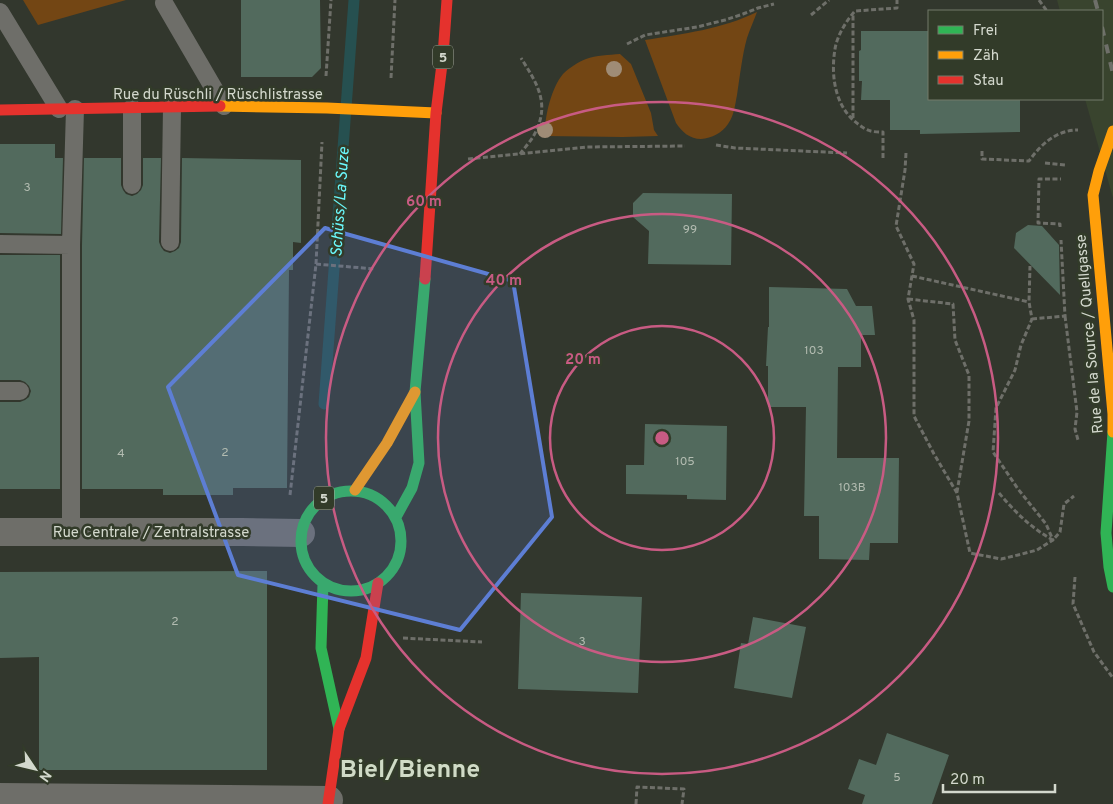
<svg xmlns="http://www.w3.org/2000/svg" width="1113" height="804" font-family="Overpass,sans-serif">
<rect width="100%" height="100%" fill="#32372d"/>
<!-- built -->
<path fill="#39442e" d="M 1057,0 L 1113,0 L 1113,198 L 1085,99 L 1102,99 L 1102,11 L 1060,11 Z"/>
<!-- green -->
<path fill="#734614" d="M 23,0 L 126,0 L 38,25 Z
M 757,12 C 754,20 750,29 747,38 C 742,56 740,76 737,95 C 735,105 734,116 728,124 C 722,133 712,138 701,139 C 690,139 682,132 676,123 L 645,40 C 683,34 722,29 757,12 Z
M 620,54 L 631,64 L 651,113 L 654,130 L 658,136 L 623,137 L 545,136 C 544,119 551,88 563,74 C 569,68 578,62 586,59 C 596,55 609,55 620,54 Z"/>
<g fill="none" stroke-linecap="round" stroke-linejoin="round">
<!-- stream -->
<path stroke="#265050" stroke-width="11" d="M 324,404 L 354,0"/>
</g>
<!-- building -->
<path fill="#526a5d" d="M 241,0 L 320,0 L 321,68 L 312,77 L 241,77 Z
M 861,31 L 929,31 L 929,99 L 1020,99 L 1020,132 L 920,134 L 920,130 L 890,130 L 890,100 L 861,100 L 862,81 L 859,81 L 859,51 L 861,50 Z
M 0,144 L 55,144 L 55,158 L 63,158 L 61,234 L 0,233 Z
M 84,158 L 121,158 L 121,185 L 123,190 L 126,194 L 132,196 L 137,194 L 141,190 L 143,185 L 143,158 L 161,158 L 159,242 L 161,247 L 164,251 L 170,253 L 175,251 L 179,248 L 181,242 L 182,158 L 301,160 L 301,243 L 293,242 L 293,270 L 289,270 L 287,488 L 233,488 L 233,495 L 163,495 L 163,489 L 82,489 L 82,245 Z
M 643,193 L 732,194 L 731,265 L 648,264 L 649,231 L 633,217 L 633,203 Z
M 1028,225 L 1042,226 L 1059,245 L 1060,295 L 1014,248 L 1016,233 Z
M 0,255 L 60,255 L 60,489 L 0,489 L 0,402 L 20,402 L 25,400 L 29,397 L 31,391 L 29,386 L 25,382 L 20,380 L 0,380 Z
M 769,287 L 847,289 L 856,306 L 872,306 L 875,335 L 861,335 L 861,367 L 838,367 L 837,458 L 899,458 L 898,543 L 870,543 L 869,560 L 819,559 L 819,516 L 804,516 L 806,407 L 768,407 L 768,366 L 766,366 L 768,327 L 769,327 Z
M 645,424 L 727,426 L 726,500 L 687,499 L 687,495 L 626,494 L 626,465 L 644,465 Z
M 267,571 L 267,770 L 39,770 L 39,657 L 0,658 L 0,572 Z
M 521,593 L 642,597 L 638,693 L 518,689 Z
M 753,617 L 806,627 L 792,698 L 734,688 L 741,643 L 748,644 Z
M 887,733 L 949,755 L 932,804 L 862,804 L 865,795 L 848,789 L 859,759 L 876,765 Z"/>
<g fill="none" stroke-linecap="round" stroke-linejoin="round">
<!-- path -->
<path stroke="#6e6f69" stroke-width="3" stroke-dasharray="5 2.5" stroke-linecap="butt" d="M 1039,0 L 1047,11
M 811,15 L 829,0
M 627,44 L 645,35 L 697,27 L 725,20 L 743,14 L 758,8 L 774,4
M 326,76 L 331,0
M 391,78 L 395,0
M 853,118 L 853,14
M 716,145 L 735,148 L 847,153
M 982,151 L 982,159 L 1029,161 C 1041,144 1057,130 1078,130
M 906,153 L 905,170 L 896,226 L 914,264 L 908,299 L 914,320 L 914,416 L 934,454 L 957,493 L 970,553 L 1001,559 L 1022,554 L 1037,550 L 1053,540 L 1046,524 L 1018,489 L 993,452 L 996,408 L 1015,370 L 1021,345 L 1032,319 L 1029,302 L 1030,266
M 520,154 C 525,147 533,139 536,131 C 550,102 536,82 521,58
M 883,158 L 883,132 C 878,132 872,132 868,130 C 862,128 857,123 852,119 C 834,101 831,73 835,49 C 837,36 846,21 855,11 L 897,8 L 897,0
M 468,159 L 587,147 L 685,146
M 1045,163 L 1066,165
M 1060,227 L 1060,224 L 1038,223 L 1039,179 L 1061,179
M 316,264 L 375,269
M 912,276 L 1029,302
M 908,299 L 953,304 L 955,340 L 969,375 L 969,421 L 957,492
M 1065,316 L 1077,412 L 1075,429 L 1078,440
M 1032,319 L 1065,316 L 1061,240
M 999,493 C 1015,512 1031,528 1053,540 L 1060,532 L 1064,504 L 1074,496
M 290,495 L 316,264 L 322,142
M 1075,577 L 1073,604 L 1094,652 L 1113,678
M 403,638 L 482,642
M 636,804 L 637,787 L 684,789 L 682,804"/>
<!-- lane -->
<path stroke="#6e6e69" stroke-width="18" d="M 164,3 L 224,106
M 0,12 L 59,109
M 132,185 L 132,108
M 170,242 L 172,107
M 0,244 L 71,245
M 0,391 L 20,391
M 71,532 L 71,245 L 75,109"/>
<!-- street -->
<path stroke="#6e6e69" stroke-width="28" d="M 0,532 L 242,532 L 301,533
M 0,797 L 329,800"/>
<!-- fast -->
<path stroke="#30b455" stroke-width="11" d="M 1113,432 L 1106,533 L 1109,567 L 1113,587
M301 541a50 50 0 1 1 100 0a50 50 0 1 1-100 0Z
M 396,517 L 412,488 L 419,463 L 415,392 L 425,279
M 323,584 L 321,648 L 339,729"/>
<!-- slow -->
<path stroke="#ff9f0a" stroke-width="11" d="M 220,106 L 327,108 L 436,113
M 1113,131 L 1099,171 L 1093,195 L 1113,414 L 1113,432
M 355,490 L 387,443 L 415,392"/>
<!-- jam -->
<path stroke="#e5322d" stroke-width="11" d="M 0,110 L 220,106
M 425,279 L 436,113 L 443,56 L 447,0
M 328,804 L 339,729 L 366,658 L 378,583"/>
<!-- rail -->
<path stroke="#6e6f69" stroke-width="4" stroke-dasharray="9 9" stroke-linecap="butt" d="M 1095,0 L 1098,11
M 1102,27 L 1113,74"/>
</g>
<!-- trees -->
<g fill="#9f8c76">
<circle cx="614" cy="69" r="8"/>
<circle cx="545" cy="130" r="8"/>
</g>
<!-- marked area -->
<path fill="#5d7ed4" fill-opacity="0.2" stroke="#5d7ed4" stroke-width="4" stroke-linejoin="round" d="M 325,228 L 513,281 L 552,517 L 460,630 L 238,575 L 168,387 Z"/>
<!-- distance rings -->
<g fill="none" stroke="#c85b83" stroke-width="2.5">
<circle cx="662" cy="438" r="112"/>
<circle cx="662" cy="438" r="224"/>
<circle cx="662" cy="438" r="336"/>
</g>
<g text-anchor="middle" stroke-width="5" stroke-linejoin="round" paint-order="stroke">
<!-- number labels -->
<g font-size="12" fill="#b3bcb1">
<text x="27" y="191">3</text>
<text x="690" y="233">99</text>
<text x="814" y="354">103</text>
<text x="225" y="456">2</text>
<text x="121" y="457">4</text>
<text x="685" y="465">105</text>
<text x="852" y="491">103B</text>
<text x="175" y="625">2</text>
<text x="582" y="645">3</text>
<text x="897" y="781">5</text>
</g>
<!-- shield labels -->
<g fill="#323b29" stroke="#a3a99c" stroke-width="1">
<rect x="433" y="45.5" width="20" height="23" rx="4"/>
<rect x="314" y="486.5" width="20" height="23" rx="4"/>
</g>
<g font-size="14" font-weight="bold" fill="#d3d8cd">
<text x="443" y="62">5</text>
<text x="324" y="503">5</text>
</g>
<!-- street labels -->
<g font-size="15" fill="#d3d8cd" stroke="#323b29">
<text x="218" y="99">Rue du Rüschli / Rüschlistrasse</text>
<text transform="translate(1089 334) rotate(-95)" y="5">Rue de la Source / Quellgasse</text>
<text x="151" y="537">Rue Centrale / Zentralstrasse</text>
</g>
<!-- water labels -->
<g font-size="16" font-style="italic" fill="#6bf9fc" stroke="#323b29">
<text transform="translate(339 202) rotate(-86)" y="6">Schüss/La Suze</text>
</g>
<!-- town labels -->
<g font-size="25" font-weight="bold" fill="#d0dbc6" stroke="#323b29">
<text x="410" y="777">Biel/Bienne</text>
</g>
</g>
<circle cx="662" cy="438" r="8" fill="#c85b83" stroke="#323b29" stroke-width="2.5"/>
<g font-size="15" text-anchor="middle" font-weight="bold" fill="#c85b83" stroke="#323b29" stroke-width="5" stroke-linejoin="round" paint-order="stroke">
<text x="424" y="206">60 m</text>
<text x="504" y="285">40 m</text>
<text x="583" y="364">20 m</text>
</g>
<!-- legend -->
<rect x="928" y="10" width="175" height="90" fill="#323b29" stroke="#727a6b"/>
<rect x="938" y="26" width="25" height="8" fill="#30b455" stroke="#727a6b"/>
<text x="973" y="35" font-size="15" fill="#d3d8cd">Frei</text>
<rect x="938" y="51" width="25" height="8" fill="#ff9f0a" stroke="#727a6b"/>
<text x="973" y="60" font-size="15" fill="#d3d8cd">Zäh</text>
<rect x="938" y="76" width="25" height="8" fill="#e5322d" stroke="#727a6b"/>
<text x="973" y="85" font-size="15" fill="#d3d8cd">Stau</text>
<!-- north arrow -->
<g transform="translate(35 769) rotate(125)" stroke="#323b29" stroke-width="4" paint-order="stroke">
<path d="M0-4L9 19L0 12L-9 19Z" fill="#d3d8cd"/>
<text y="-8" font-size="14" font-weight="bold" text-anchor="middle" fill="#d3d8cd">N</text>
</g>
<!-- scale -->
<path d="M943 784v8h112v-8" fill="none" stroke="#d3d8cd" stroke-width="2.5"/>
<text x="950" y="784" font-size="15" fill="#d3d8cd" stroke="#323b29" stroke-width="4" paint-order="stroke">20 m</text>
</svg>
